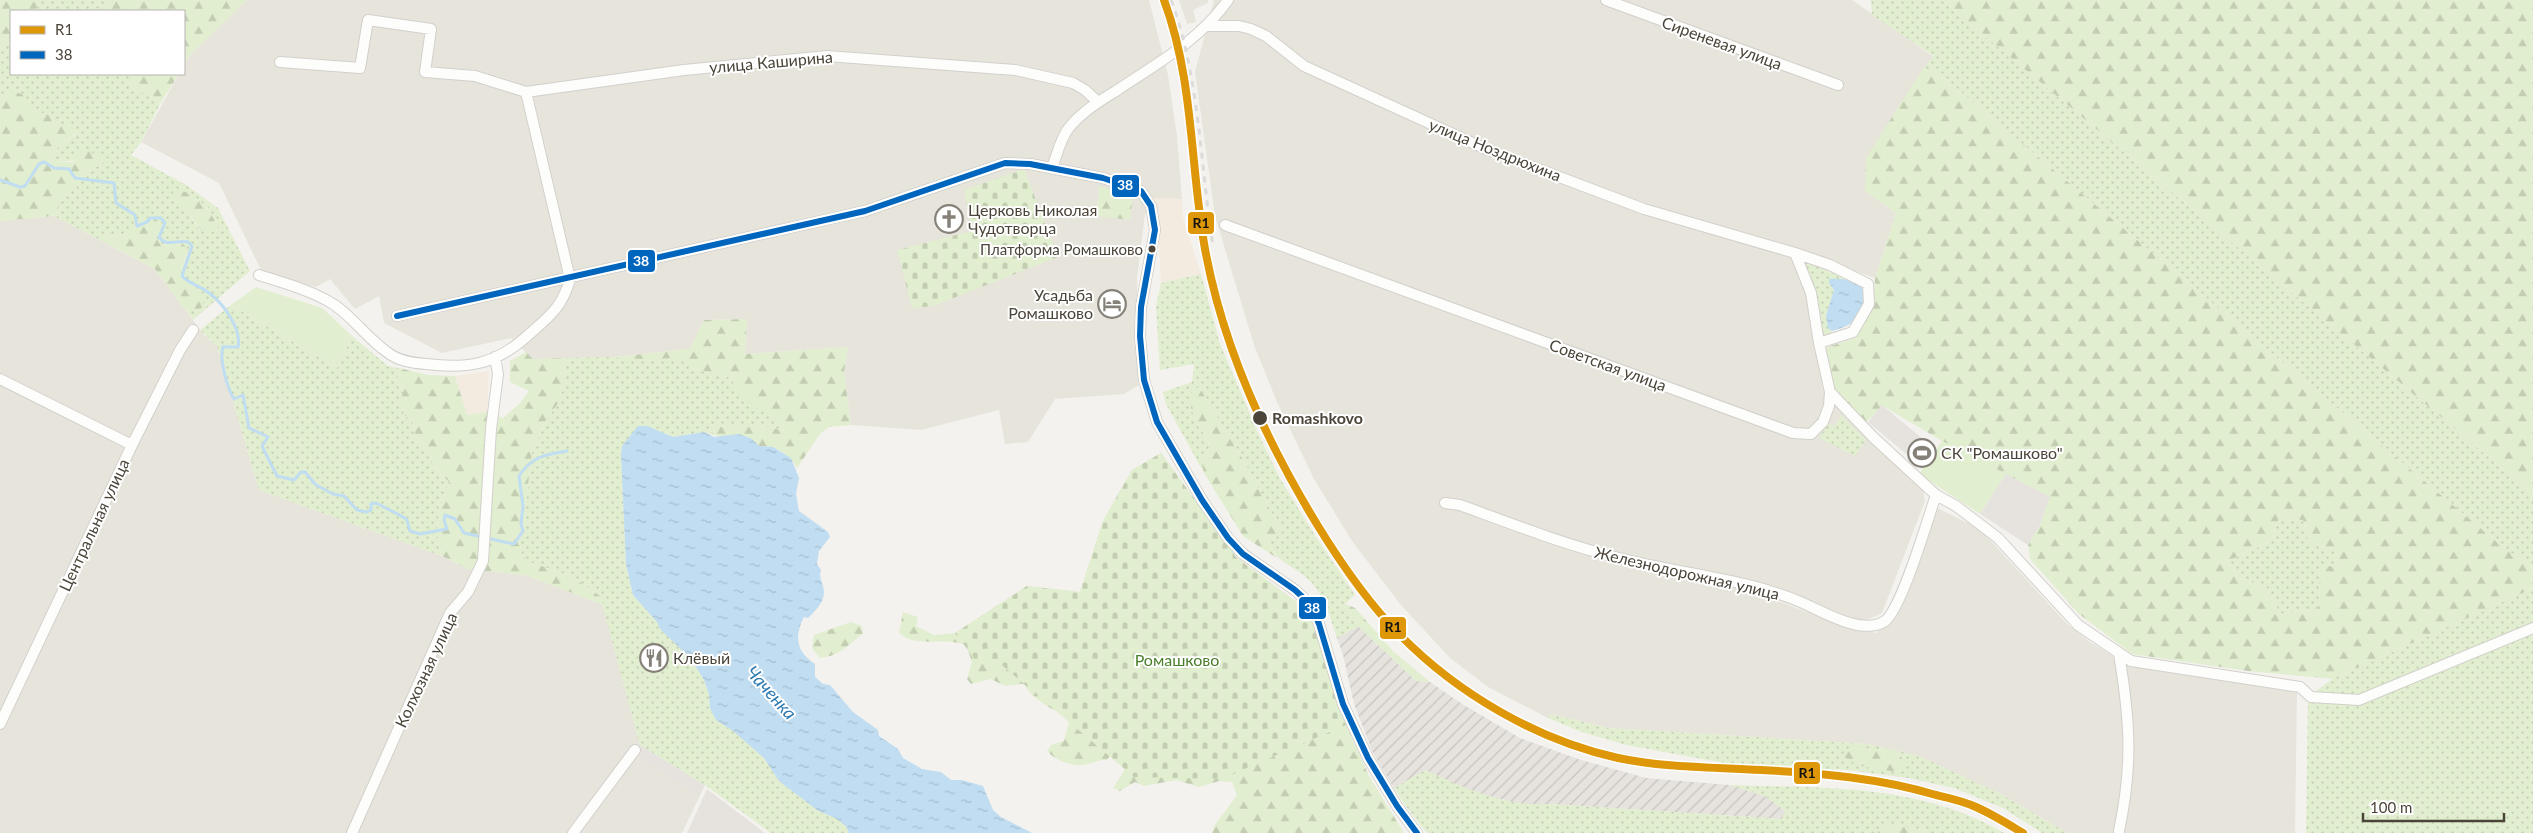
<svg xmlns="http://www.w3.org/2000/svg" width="2533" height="833" font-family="Lato,sans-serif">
<defs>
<pattern id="industrial-furrows" width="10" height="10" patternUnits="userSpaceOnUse" patternTransform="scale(1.25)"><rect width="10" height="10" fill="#e6e2de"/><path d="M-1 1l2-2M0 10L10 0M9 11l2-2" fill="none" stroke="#c7c3bf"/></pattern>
<pattern id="grass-dots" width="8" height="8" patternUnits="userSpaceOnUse" patternTransform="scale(1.25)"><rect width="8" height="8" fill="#e1eecf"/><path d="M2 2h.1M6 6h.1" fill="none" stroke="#c3cdb2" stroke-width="1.8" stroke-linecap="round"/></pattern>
<pattern id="forest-firs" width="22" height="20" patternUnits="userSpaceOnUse" patternTransform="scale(1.25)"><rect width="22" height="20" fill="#e1eecf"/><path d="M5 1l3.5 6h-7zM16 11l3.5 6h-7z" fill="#c3cdb2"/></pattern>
<pattern id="cemetery-stones" width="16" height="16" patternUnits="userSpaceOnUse" patternTransform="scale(1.25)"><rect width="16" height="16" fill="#e1eecf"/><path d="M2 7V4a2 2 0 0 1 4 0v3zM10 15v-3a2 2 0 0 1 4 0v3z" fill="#c3cdb2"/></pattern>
<pattern id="water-ripples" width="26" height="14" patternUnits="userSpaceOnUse" patternTransform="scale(1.25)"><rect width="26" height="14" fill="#c0ddf1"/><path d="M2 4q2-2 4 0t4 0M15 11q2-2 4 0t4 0" fill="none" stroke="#a6bfcf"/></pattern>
</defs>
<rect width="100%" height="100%" fill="#f4f2ee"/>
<!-- residential -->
<path fill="#e7e4dc" d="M 247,0 L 1149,0 L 1168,75 L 1177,136 L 1182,199 L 1152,198 L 1145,214 L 1137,278 L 1139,385 L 1124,394 L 1055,399 L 1028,442 L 1005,444 L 999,410 L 921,430 L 851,425 L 844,373 L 848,347 L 745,354 L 747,319 L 704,320 L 690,349 L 614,357 L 533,359 L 511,338 L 442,353 L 384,323 L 379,296 L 355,309 L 330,279 L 316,287 L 262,272 L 219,183 L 141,142 L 179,74 L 184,74 L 184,65 L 190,55 Z
M 1179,0 L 1208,0 L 1208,3 L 1193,10 L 1196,22 L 1187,24 Z
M 1214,0 L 1852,0 L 1934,57 L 1922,70 L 1865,191 L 1896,213 L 1875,278 L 1794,250 L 1807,294 L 1823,390 L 1844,416 L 1923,489 L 1925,501 L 1882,613 L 1869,619 L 1852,619 L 1772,585 L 1766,597 L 1846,626 L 1876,633 L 1892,620 L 1905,596 L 1937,508 L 1980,529 L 2066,623 L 2090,642 L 2131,667 L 2297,691 L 2295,833 L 2067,833 L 2001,794 L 1918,756 L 1868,744 L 1608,728 L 1550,714 L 1548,718 L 1488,687 L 1450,658 L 1400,604 L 1352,541 L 1314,479 L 1277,402 L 1254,345 L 1215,216 L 1195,72 Z
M 54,216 L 155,269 L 204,335 L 217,346 L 259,490 L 442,556 L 468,569 L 525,575 L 604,605 L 640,745 L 705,785 L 682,833 L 0,833 L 0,221 Z"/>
<!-- commercial -->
<path fill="#f3ebdf" d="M 1152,198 L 1182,199 L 1183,218 L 1201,274 L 1161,283 L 1159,244 Z
M 489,371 L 487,412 L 467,415 L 455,376 Z"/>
<!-- industrial -->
<path fill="url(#industrial-furrows)" d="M 1358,626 L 1416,681 L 1430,682 L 1462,704 L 1520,738 L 1578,759 L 1646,778 L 1729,785 L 1765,796 L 1786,811 L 1782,819 L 1550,804 L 1528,806 L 1469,791 L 1425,770 L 1394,788 L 1373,753 L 1354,704 L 1343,655 L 1337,638 Z"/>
<!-- grass -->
<path fill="url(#grass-dots)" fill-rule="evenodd" d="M 43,0 L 117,0 L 92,11 L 34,11 Z
M 1871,0 L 1942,0 L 2533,494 L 2533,567 L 2504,548 L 1937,72 L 1922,70 L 1934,56 L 1872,15 Z
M 11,42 L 11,74 L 128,74 L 132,89 L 150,95 L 160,104 L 141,142 L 131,155 L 186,185 L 218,208 L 250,271 L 193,320 L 188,307 L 194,287 L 180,277 L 180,271 L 187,255 L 182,244 L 161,246 L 156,238 L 160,227 L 144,217 C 131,234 129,236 108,235 L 104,242 L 54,216 L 62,199 L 76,188 L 82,176 L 108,159 C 89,158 72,162 53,161 L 57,148 L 77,133 L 57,127 L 50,115 L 31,110 L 10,91 L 0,97 L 0,48 ZM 207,206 L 219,230 L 199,230 L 188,212 Z
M 1799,259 L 1847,279 L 1835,279 L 1829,283 L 1834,290 C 1831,302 1821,321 1832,331 L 1830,335 L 1822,337 Z
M 1201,274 L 1220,344 L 1259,435 L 1279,477 L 1314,534 L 1355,595 L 1345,604 L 1351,618 L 1358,626 L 1337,638 C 1330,617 1325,595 1308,579 C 1290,562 1281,567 1268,542 L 1282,532 L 1245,463 L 1199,387 L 1191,409 L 1210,446 L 1201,460 L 1204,473 L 1166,404 L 1163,392 L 1192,382 L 1194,364 L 1160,370 L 1156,306 L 1161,283 Z
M 231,305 L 337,368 L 352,336 L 388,366 L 403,369 L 396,380 L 404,393 L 404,414 L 414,424 L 415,440 L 430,452 L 433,465 L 449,482 C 440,508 432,529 442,556 L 259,490 L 217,346 L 200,330 Z
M 674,356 L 688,363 L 692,368 L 731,378 L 761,410 L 784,425 L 782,430 C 774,429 766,426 758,426 C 742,425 726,430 711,424 L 709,430 L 717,436 L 704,432 L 673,437 L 647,426 L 639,426 L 622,446 L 621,455 L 626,564 L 633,595 L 657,622 L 660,629 L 691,659 L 704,680 L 709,694 L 710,708 L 716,720 L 733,731 L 764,758 L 779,781 L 817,810 L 835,818 L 846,826 L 849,833 L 771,833 L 705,785 L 640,745 L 600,596 L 573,577 L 526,561 L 520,550 L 532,453 L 544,423 L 561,399 L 567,358 L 614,357 L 645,361 Z
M 1841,416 L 1866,440 L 1855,456 L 1819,438 L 1828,423 L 1834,426 Z
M 2279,518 L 2303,520 L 2309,542 L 2337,552 L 2336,567 L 2320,566 L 2319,608 L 2280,614 L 2267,588 L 2239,578 L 2228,561 L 2271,541 Z
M 2533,588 L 2533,833 L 2306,833 L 2308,697 L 2332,679 Z
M 1550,714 L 1608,728 L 1868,744 L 1919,756 L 2001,794 L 2067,833 L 2042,833 L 2003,808 L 1954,788 L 1908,778 L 1847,770 L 1741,766 L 1626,745 L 1579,731 L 1548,718 Z
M 1425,770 C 1464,788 1506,807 1550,804 L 1782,819 L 1785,811 L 1765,796 L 1729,785 C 1824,788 1919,783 2004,833 L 1926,833 L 1922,830 L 1886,824 L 1877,833 L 1427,833 L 1405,805 L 1394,788 Z"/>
<!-- forest -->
<path fill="url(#forest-firs)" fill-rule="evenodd" d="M 0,0 L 43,0 L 34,11 L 11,11 L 11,42 L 0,48 Z
M 117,0 L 247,0 L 190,55 L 184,65 L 184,11 L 92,11 Z
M 1942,0 L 2533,0 L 2533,494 Z
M 1922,70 L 1937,72 L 2504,548 L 2533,567 L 2533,588 L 2332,679 L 2248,671 L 2132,654 L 2079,614 L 2030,559 L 2028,545 L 2039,527 L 2049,497 L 1942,441 L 1883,406 L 1866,422 L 1833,387 L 1824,348 L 1856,338 L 1873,306 L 1875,278 L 1896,213 L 1865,191 L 1866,158 ZM 2279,518 L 2303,520 L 2309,542 L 2337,552 L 2336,567 L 2320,565 L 2319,608 L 2280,614 L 2267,588 L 2239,578 L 2228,561 L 2271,541 Z
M 128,74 L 179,74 L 160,104 L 150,95 L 132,89 Z
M 10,91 L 22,94 L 31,110 L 50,115 L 57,126 L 73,125 L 77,132 L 57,148 L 53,161 L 73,162 L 83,148 L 92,151 L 93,158 L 100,155 L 109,159 L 82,176 L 76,188 L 62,199 L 54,216 L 0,221 L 0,97 Z
M 1099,186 L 1133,196 L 1130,220 L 1097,216 Z
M 173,189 C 199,193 209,207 219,230 C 198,236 200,228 189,213 C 185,208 178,205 173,201 Z
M 144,217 L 157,220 L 160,227 L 156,238 L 161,246 L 182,244 L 187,247 C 188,258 179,266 180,277 L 202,293 C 204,300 204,307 198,311 L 188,308 L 193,320 L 155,269 L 104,242 L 107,235 C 129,236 131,234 144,217 Z
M 747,319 L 745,354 L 848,347 L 844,373 L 851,425 L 829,427 L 820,434 L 797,468 C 788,452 777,447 759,446 L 752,439 L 717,436 L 709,430 L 711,424 C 726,430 742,425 758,426 C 766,426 774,429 782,430 L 784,425 C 766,414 738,399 731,378 L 692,368 C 679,351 663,360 645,361 C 635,361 624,358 614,357 L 690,349 L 704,320 Z
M 526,352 L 533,359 L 567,358 L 561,399 L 544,423 L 532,453 L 520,550 L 527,561 L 573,577 L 600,596 L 604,605 L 525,575 L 468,569 L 442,556 C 432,529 440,508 449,482 L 433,465 L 430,452 L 415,440 L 414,424 L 404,414 L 399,401 L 404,392 L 396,380 L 403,369 L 428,375 L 455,376 L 467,415 L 487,412 L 503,418 L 520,403 L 529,391 L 510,382 L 510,361 Z
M 1199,387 L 1245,463 L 1282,532 L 1268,542 L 1277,558 L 1243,536 L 1204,473 L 1201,460 L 1210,445 L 1191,409 L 1192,391 Z
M 1161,453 L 1237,558 L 1310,612 L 1346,725 L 1369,776 L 1404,833 L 1212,833 L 1214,826 L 1237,795 L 1232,782 L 1219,781 L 1199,787 L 1176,780 L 1144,786 L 1135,782 L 1120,791 L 1113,788 L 1132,759 L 1111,754 L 1107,760 C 1097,760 1096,762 1088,764 C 1075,768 1056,761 1047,751 L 1051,745 L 1064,741 L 1072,710 L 1067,705 L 1054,710 C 1043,704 1029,695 1024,684 L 1005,686 L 991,679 L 971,684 L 967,679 L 972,662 L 966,645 C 944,636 917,649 899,633 L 903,612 L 918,617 L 916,626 L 934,635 L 955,633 L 1027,586 L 1080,592 L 1103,521 L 1132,470 Z
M 1345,604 L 1355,608 L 1394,652 L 1430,682 L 1416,681 L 1358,626 L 1351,618 Z
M 851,622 L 862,626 L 863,634 C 846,646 842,655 820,658 L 812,648 L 814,635 Z
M 1851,746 L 1896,752 L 1905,761 L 1904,769 L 1901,772 C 1881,770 1861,769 1844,757 Z
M 1886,824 L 1922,830 L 1926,833 L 1877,833 Z"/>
<!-- cemetery -->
<path fill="url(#cemetery-stones)" d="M 1024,169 L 1058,257 L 933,306 L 912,308 L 897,250 L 972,231 L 964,190 Z
M 1161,453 L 1237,558 L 1310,612 L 1346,725 L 1222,779 L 1134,777 L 991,656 L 977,662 L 955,633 L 1027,586 L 1080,592 L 1103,521 L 1132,470 Z"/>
<!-- garden -->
<path fill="#e1eecf" d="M 256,287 L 322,308 L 352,336 L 337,368 L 231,305 Z
M 1942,441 L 2006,474 L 1980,514 L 1919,474 Z"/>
<!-- parking -->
<path fill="#e6e3df" d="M 1882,405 L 1924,440 L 1910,457 L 1868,422 Z
M 2006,474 L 2050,497 L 2039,527 L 2028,545 L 1980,514 Z
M 642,746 L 704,786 L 699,796 L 636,755 Z
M 707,789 L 765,833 L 687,833 Z"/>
<!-- water -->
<path fill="url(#water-ripples)" d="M 1829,279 C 1844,278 1856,280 1866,291 C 1859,316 1859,324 1832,331 L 1828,328 L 1826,316 L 1834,290 L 1829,283 Z
M 638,426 L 647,426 L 673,437 L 704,432 L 714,437 L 739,434 L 752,439 L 759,446 L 773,447 L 791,458 L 799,478 L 796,494 L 799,511 L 828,532 L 830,537 L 819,551 L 817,564 L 821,570 C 819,576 821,580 823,586 C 827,600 817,609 808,618 L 804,617 C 794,636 796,652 815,664 L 815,677 L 823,684 L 830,685 L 853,712 L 878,730 L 879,736 L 898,749 L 903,758 L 922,769 L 941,772 L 951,780 L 962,780 L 983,786 L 993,810 L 1001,817 L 1032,833 L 849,833 L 846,826 L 835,818 L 817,810 L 779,781 L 764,758 L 733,731 L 716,720 L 710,708 L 709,694 L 704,680 L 691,659 L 660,629 L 657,622 L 633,595 L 626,564 L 621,455 L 622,446 Z"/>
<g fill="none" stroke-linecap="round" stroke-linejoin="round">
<!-- stream -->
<path stroke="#c0ddf1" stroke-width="3" d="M 0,180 L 20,187 L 25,186 L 39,164 L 44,162 L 54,168 L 69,169 L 75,178 L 114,183 L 116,203 L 135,215 L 137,226 L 147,222 L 150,218 L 161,218 L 165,223 L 159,237 C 167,248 177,239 188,242 L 192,246 L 182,276 C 189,284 201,286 209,293 C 223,303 242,329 238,347 L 223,347 C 219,358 227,388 234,399 L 243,395 L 249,428 L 268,437 L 262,446 L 277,476 L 294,480 L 301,472 L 305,472 L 316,485 L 333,494 L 344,496 L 357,510 L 367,512 L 371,510 L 371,504 L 376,503 C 382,506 404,517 406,519 C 409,523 408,527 410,531 L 420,534 L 447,529 L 444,520 L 445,515 L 455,519 L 464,533 L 514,544 L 523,531 L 521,524 L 523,506 L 519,476 C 531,457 546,454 567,451"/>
<defs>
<path id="minor" d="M 1606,0 L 1838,85
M 1207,26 L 1239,26 L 1251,29 L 1266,36 L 1304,66 L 1488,150 L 1644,209 L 1795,253 L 1830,265 L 1868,284 L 1869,304 L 1853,332 L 1819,343
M 280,62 L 360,68 L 368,20 L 431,29 L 425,72 L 475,76 L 526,92 L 684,70 L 827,56 L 1015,70 L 1073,83 L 1085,90 L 1098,102
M 1052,168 C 1057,155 1060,140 1068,129 C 1080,113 1099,101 1116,91 C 1156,64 1199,41 1228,0
M 1225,225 L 1793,433 L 1811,434 L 1823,422 L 1829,406 L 1830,392 L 1819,343 L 1811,293 L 1795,253
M 259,275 C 283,283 311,290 333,304 C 352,316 367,338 387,352 C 398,361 412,363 426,364 C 466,369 494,365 525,338 C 547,318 562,309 570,279 L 526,92
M 397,316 L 865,211 L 1005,163 L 1030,164 L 1103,178 L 1141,191 L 1151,206 L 1155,230 L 1141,307 L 1140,336 L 1144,380 L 1157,422 L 1202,500 L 1228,538 L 1243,554 L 1295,590 L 1311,605 L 1319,624 L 1343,704 L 1368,758 L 1397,806 L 1417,833
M 0,379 L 132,445
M 1936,495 L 1956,506 L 1998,538 L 2078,625 L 2131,661 L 2300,687 L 2311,697 L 2359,700 L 2533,628
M 1445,503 L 1460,505 C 1512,524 1563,544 1615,557 C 1679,574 1742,577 1803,603 C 1823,612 1863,636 1885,621 C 1902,608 1928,518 1936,495 L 1873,437 L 1830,392
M 2119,654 C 2130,720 2133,765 2119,831
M 0,724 L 132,445 L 180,350 L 193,330
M 352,833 L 450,613 L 468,592 L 483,561 L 491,429 L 498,374 L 495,357
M 573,833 L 635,750"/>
</defs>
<!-- minor casing -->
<use href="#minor" stroke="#d2d0cb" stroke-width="12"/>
<!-- minor -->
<use href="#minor" stroke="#fdfdfc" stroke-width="10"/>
<!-- rail -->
<path stroke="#dbdbda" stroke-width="3" stroke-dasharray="6 6" stroke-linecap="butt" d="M 1171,0 C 1200,79 1200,164 1213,246"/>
<defs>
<path id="bus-1" d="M 397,316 L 865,211 L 1005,163 L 1030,164 L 1103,178 L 1141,191 L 1151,206 L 1155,230 L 1141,307 L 1140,336 L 1144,380 L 1157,422 L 1202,500 L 1228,538 L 1243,554 L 1295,590 L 1311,605 L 1319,624 L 1343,704 L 1368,758 L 1397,806 L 1417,833"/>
</defs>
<!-- bus-1 casing -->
<use href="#bus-1" stroke="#fff" stroke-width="10"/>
<!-- bus-1 -->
<use href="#bus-1" stroke="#0065bd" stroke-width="6"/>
<defs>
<path id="rail-1" d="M 1164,0 C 1194,80 1190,166 1205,249 C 1223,348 1266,441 1318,526 C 1342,565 1368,603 1400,635 C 1458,694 1537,740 1618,758 C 1665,768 1712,767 1761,770 C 1820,773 1879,778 1936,795 C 1949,798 1963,801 1976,807 C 1992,814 2008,824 2023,833"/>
</defs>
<!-- rail-1 casing -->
<use href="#rail-1" stroke="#fff" stroke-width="11"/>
<!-- rail-1 -->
<use href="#rail-1" stroke="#dd9709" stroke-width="8"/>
</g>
<!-- icons -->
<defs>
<symbol id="church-ring" viewBox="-11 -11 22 22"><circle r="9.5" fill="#fff" stroke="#868178" stroke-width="1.5"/><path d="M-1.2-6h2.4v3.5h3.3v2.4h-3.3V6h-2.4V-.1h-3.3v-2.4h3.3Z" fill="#868178"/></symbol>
<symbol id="hotel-ring" viewBox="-11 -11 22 22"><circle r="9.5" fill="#fff" stroke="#868178" stroke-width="1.5"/><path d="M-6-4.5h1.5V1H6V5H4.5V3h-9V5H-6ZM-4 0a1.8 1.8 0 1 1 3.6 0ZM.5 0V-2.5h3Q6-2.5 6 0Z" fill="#868178"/></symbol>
<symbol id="stadium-ring" viewBox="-11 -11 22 22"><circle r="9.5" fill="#fff" stroke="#868178" stroke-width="1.5"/><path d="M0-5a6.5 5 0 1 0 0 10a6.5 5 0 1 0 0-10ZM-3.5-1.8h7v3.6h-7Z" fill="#868178"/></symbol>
<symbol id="restaurant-ring" viewBox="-11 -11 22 22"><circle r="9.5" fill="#fff" stroke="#868178" stroke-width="1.5"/><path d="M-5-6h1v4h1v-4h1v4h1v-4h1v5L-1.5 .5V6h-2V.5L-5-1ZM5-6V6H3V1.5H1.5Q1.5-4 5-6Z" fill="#868178"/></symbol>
</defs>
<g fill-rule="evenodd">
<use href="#church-ring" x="933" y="203" width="32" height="32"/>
<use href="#hotel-ring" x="1096" y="288" width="32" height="32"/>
<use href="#stadium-ring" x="1906" y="437" width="32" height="32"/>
<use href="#restaurant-ring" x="638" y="642" width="32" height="32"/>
</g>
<!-- markers -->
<g fill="#4b4439" stroke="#fff" stroke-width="2">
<circle cx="1152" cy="249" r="4.5"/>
<circle cx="1260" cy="418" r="8"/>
</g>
<g text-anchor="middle" stroke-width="4" stroke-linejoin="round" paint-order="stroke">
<!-- bus labels -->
<g font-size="15" fill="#4b4439" stroke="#fff" text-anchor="end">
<text x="1143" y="255">Платформа Ромашково</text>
</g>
<!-- street labels -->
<g font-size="16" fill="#4b4439" stroke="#fff">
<text transform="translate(1722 43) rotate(20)" y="6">Сиреневая улица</text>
<text transform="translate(771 62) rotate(-5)" y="6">улица Каширина</text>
<text transform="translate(1495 150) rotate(22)" y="6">улица Ноздрюхина</text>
<text transform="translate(1608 365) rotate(20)" y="6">Советская улица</text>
<text transform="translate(94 525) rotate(-65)" y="6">Центральная улица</text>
<text transform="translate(1687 573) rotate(13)" y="6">Железнодорожная улица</text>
<text transform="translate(426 670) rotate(-65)" y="6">Колхозная улица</text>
</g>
<!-- poi labels -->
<g font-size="16" fill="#4b4439" stroke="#fff" text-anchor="start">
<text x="968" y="216">Церковь Николая<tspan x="968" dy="18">Чудотворца</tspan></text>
<text x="1093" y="301" text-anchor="end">Усадьба<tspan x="1093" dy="18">Ромашково</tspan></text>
<text x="1941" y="459">СК "Ромашково"</text>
<text x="673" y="664">Клёвый</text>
</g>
<!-- stop labels -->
<g font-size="16" font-weight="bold" fill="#4b4439" stroke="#fff" text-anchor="start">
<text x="1272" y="424">Romashkovo</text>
</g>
<!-- park labels -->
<g font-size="16" fill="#4a7f2a" stroke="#fff">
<text x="1177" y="666">Ромашково</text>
</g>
<!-- water labels -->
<g font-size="18" font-style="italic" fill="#2e7ab2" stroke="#fff">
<text transform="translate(771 693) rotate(48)" y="6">Чаченка</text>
</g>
</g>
<g stroke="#fff" stroke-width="2">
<rect x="1111" y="174" width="29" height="24" rx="5" fill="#0065bd"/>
<rect x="1187" y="211" width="28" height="24" rx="5" fill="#dd9709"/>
<rect x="627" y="249" width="29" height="24" rx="5" fill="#0065bd"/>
<rect x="1298" y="596" width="29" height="24" rx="5" fill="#0065bd"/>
<rect x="1379" y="616" width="28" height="24" rx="5" fill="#dd9709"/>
<rect x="1793" y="761" width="28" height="24" rx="5" fill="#dd9709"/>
</g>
<g font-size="14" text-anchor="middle" font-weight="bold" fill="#fff">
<text x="1125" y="190">38</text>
<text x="641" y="266">38</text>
<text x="1312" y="613">38</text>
</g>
<g font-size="14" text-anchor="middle" font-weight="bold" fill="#111">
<text x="1201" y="228">R1</text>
<text x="1393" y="632">R1</text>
<text x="1807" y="778">R1</text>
</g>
<!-- legend -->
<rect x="10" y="10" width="175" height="65" fill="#ffffff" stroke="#b7b4b0"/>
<rect x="20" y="26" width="25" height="8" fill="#dd9709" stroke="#b7b4b0"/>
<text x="55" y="35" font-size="15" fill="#4b4439">R1</text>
<rect x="20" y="51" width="25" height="8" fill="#0065bd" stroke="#b7b4b0"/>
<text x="55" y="60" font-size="15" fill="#4b4439">38</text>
<!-- scale -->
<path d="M2363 813v8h141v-8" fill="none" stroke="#4b4439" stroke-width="2.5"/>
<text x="2370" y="813" font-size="15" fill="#4b4439" stroke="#ffffff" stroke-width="4" paint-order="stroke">100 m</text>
</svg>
